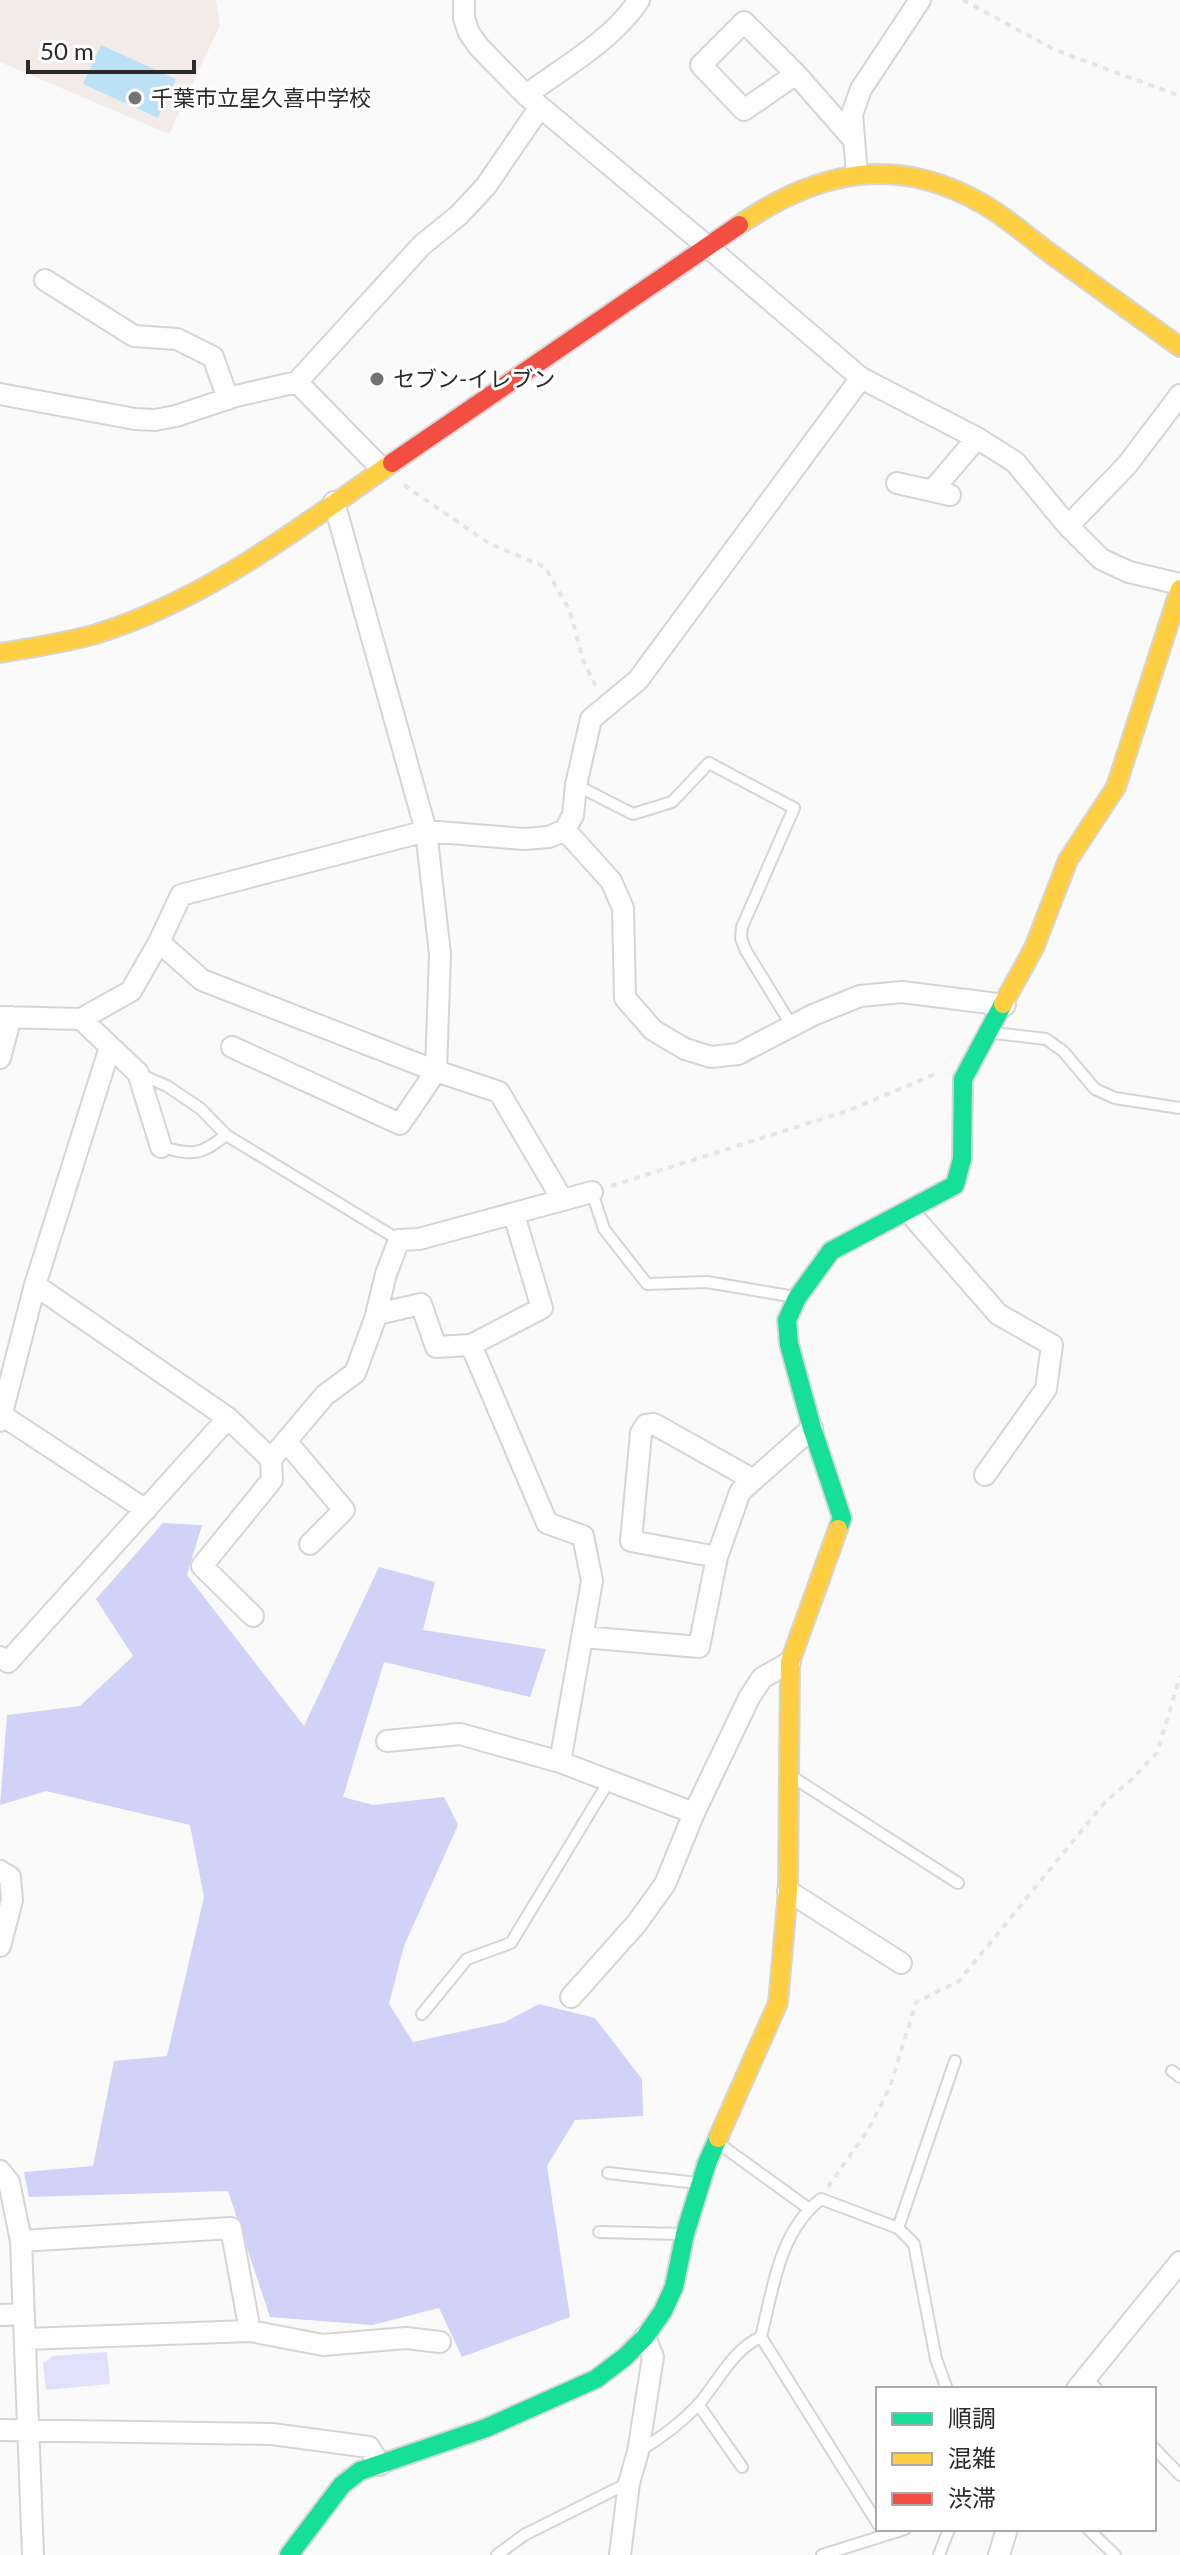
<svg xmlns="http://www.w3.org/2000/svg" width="1180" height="2555" font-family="Lato,'Noto Sans JP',sans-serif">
<rect width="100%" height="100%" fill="#fafafb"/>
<!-- education -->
<path fill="#f3ebe8" d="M 0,0 L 216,0 L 220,25 L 169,134 L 0,62 Z"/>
<!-- green -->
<path fill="#e0e2fb" d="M 107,2352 L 110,2384 L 46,2390 L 43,2363 L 53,2356 Z"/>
<!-- forest -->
<path fill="#d0d2f7" d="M 163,1523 L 202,1525 L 187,1575 L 304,1726 L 379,1567 L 435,1582 L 423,1630 L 546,1649 L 530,1697 L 384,1662 L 343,1797 L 373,1805 L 444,1797 L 458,1825 L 404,1946 L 389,2004 L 413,2042 L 505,2022 L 539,2004 L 595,2018 L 642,2079 L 643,2116 L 575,2120 L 547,2166 L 570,2317 L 462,2357 L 439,2308 L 372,2325 L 270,2317 L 228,2191 L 29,2197 L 24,2172 L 93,2166 L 114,2061 L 167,2056 L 204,1897 L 190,1825 L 46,1791 L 0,1805 L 7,1715 L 80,1706 L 133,1656 L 96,1599 Z"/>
<!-- water -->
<path fill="#bae1f6" d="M 101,45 L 176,79 L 158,118 L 83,84 Z"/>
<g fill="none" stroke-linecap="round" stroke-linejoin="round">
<defs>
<path id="lane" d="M 576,785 L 633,814 L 672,802 L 709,763 L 794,808 L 742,927 L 741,938 L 746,951 L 792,1026
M 994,1033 L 1046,1039 L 1063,1051 L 1095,1089 L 1115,1098 L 1180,1108
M 139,1074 L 167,1086 L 201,1109 L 226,1135 L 399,1240
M 161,1147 C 193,1155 200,1156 226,1135
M 592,1192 L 604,1229 L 647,1284 L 707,1282 L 795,1297
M 794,1778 L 958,1883
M 422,2014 L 467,1959 L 511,1943 L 609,1781
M 1172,2071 L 1180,2077
M 718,2143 L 808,2208
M 608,2173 L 697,2183
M 898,2228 L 955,2061
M 599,2232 L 681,2234
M 1085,2377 L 1097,2389
M 698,2404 L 742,2467
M 1154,2448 L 1180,2475
M 639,2451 C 661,2438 680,2424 698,2405 C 718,2382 733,2349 761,2337
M 878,2524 L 761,2337 C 773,2288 779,2232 821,2199 L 898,2228 L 914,2244 L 936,2359 L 947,2389
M 1088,2529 L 1115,2555
M 497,2555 L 524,2535 L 628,2483
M 822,2555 L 905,2529
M 939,2555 L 949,2529"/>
<path id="street" d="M 464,0 L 464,18 L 469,33 L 479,47 L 526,95 L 708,247 L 861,378 L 977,438 L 1015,462 L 1068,526 L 1101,559 L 1129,572 L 1180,584
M 796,74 L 744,110 L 701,65 L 744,22 L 796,74 L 853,139
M 526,95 C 564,67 613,40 639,0
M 857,174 L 852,114 L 861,89 L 920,0
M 45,280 L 134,336 L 177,339 L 213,357 L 228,399
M 297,382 L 382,469
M 0,394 L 135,419 L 155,420 L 176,416 L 236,396 L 297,382 L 422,245 L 459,215 L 486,186 L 540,107
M 897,483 L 950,495
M 932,491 L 977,438
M 1068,526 L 1127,465 L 1180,395
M 565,830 L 611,881 L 623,908 L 625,998 L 653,1030 L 685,1049 L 711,1057 L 738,1054 L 813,1015 L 860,996 L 902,992 L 1005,1005
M 159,942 L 202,980 L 436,1071 L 499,1092 L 562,1199
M 0,1017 L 81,1019 L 138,1073 L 161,1147
M 81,1019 L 131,991 L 159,942 L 181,895 L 426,831 L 524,839 L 549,837 L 565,830 L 573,815 L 576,785 L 591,719 L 638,680 L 861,378
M 232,1047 L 400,1124 L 436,1071 L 440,954 L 426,831 L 334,502
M 0,1058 L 11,1017
M 908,1211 L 998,1314 L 1052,1345 L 1046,1389 L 985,1475
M 35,1285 L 228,1418 L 271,1459 L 272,1480 L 202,1566 L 253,1616
M 377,1314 L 421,1304 L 436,1347 L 471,1345 L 542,1308 L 514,1215
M 471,1345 L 547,1523 L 583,1536 L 592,1581 L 560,1762
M 0,1414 L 146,1510
M 0,1421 L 35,1285 L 110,1047
M 286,1441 L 344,1510 L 310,1544
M 271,1459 L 325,1395 L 355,1373 L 375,1319 L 386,1274 L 399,1240 L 419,1239 L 592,1192
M 717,1557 L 631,1541 L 641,1433 L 646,1425 L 654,1424 L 752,1479
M 583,1637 L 699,1647 L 717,1557 L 740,1492 L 812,1428
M 0,1657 L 8,1662 L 228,1418
M 387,1741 L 460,1734 L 560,1762 L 694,1813
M 0,1871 L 10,1877 L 12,1900 L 0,1946
M 788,1891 L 901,1963
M 571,1997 L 637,1923 L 665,1884 L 694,1813 L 749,1698 L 762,1678 L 790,1662
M 0,2171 L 9,2182 L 21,2241 L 33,2555
M 21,2241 L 231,2228 L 250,2331
M 0,2315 L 24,2314
M 25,2339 L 250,2331 L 323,2345 L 406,2338 L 440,2342
M 1077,2389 L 1180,2262
M 0,2430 L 272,2434 L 369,2447 L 380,2465
M 620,2555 L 629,2483 L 638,2452 L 653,2357 L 645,2337
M 999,2555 L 1007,2529"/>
<path id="fast" d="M 838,1529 L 842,1518 L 812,1428 L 789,1344 L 787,1320 L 797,1298 L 831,1251 L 955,1185 L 962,1159 L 963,1079 L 1003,1004
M 289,2555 L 342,2485 L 360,2471 L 486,2428 L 596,2379 L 625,2357 L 645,2337 L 663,2311 L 674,2287 L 685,2234 L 707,2163 L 718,2138"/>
<path id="slow" d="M 739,225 C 819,170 897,154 983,204 C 1006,217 1026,235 1047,251 C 1091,283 1135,315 1180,347
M 0,653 C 32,648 64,643 96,634 C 206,600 299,528 392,463
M 1003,1004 L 1034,948 L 1068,860 L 1116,787 L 1180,589
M 718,2138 L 778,2003 L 788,1891 L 790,1662 L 838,1529"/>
<path id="jam" d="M 392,463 L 739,225"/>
</defs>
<!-- lane casing -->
<use href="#lane" stroke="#d5d5d6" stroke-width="14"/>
<!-- street casing -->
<use href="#street" stroke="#d5d5d6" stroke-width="24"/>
<!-- fast casing -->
<use href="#fast" stroke="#d5d5d6" stroke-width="22"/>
<!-- slow casing -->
<use href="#slow" stroke="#d5d5d6" stroke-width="22"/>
<!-- jam casing -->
<use href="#jam" stroke="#d5d5d6" stroke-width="22"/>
<!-- path -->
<path stroke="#e5e5e6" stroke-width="4" stroke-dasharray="6 6" stroke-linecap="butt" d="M 963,0 L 1055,50 L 1180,96
M 404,485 L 490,544 L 545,567 L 570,611 L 583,660 L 596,687
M 611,1186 L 847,1111 L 938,1073
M 828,2187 L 868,2130 L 890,2087 L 916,2002 L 959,1981 L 1105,1802 L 1131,1780 L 1157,1753 L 1180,1676"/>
<!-- lane -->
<use href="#lane" stroke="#fefefe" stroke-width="10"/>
<!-- street -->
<use href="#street" stroke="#fefefe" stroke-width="20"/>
<!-- fast -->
<use href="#fast" stroke="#16e098" stroke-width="18"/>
<!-- slow -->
<use href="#slow" stroke="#ffcf43" stroke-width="18"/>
<!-- jam -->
<use href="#jam" stroke="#f24e42" stroke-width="18"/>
</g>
<!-- markers -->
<g fill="#737374" stroke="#fff" stroke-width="3">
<circle cx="135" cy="98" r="8"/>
<circle cx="377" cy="379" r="8"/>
</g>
<g text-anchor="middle" stroke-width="6" stroke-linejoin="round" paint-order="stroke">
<!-- poi labels -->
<g font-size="22" fill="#2a2a2b" stroke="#fff" text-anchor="start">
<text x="151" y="106">千葉市立星久喜中学校</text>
<text x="393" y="387">セブン-イレブン</text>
</g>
</g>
<!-- legend -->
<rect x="876" y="2387" width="280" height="144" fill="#ffffff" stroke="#aaaaaa" stroke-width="2"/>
<rect x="892" y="2413" width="40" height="12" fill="#16e098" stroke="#aaaaaa" stroke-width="2"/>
<text x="948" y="2427" font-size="24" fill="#2a2a2b">順調</text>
<rect x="892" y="2453" width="40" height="12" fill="#ffcf43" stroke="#aaaaaa" stroke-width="2"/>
<text x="948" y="2467" font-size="24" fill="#2a2a2b">混雑</text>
<rect x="892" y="2493" width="40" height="12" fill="#f24e42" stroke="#aaaaaa" stroke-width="2"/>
<text x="948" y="2507" font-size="24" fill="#2a2a2b">渋滞</text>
<!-- scale -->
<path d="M28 60v12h166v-12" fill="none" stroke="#2a2a2b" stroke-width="4"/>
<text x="40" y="60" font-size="24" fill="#2a2a2b" stroke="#ffffff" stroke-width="6" paint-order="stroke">50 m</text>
</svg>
